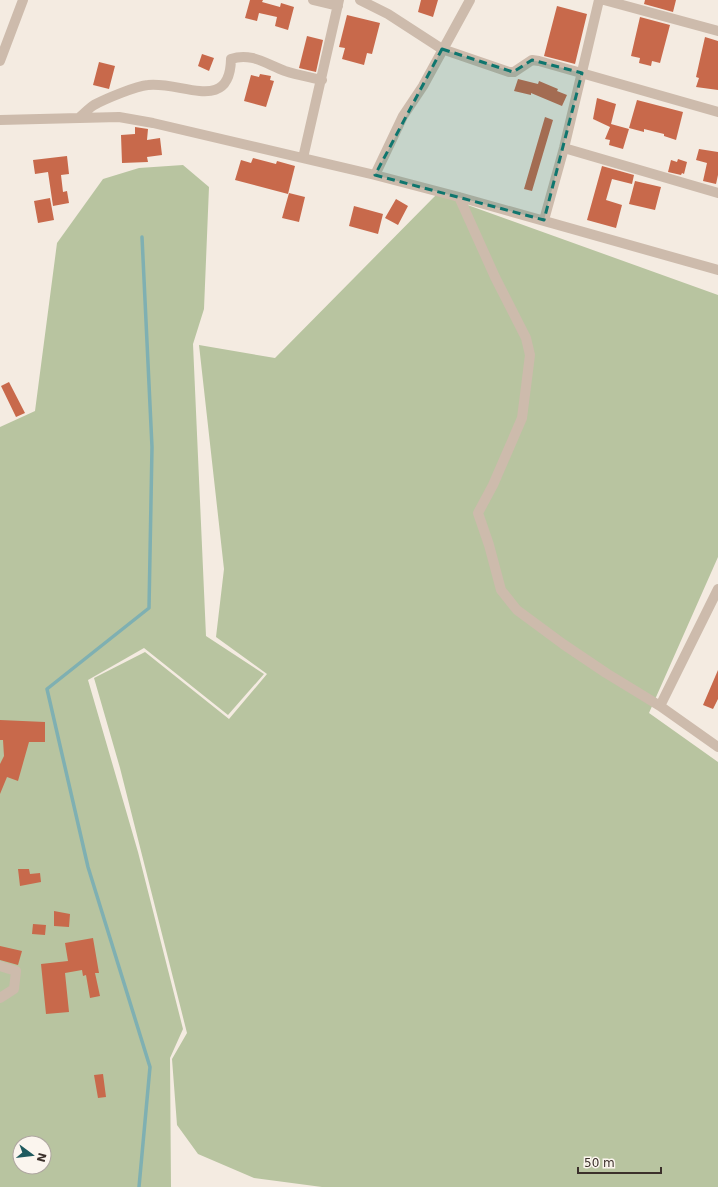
<svg xmlns="http://www.w3.org/2000/svg" width="718" height="1187" font-family="'DejaVu Sans',sans-serif">
<rect width="100%" height="100%" fill="#f4ebe1"/>
<!-- green -->
<path fill="#b8c4a0" fill-rule="evenodd" d="M 183,165 L 209,187 L 204,309 L 193,344 L 206,636 L 264,674 L 228,715 L 144,648 L 88,680 L 138,852 L 183,1029 L 170,1058 L 171,1187 L 0,1187 L 0,427 L 35,411 L 57,243 L 103,179 L 139,168 ZM 20,1143 L 44,1143 L 44,1167 L 20,1167 Z
M 437,194 L 718,295 L 718,557 L 649,713 L 718,762 L 718,1187 L 322,1187 L 254,1178 L 198,1154 L 177,1125 L 172,1059 L 187,1033 L 120,768 L 94,678 L 145,652 L 229,719 L 267,674 L 216,637 L 224,569 L 199,345 L 275,358 Z"/>
<g fill="none" stroke-linecap="round" stroke-linejoin="round">
<!-- stream -->
<path stroke="#7fb0b2" stroke-width="3.5" d="M 139,1187 L 150,1067 L 88,867 L 47,689 L 149,608 L 152,447 L 142,237"/>
</g>
<!-- building -->
<path fill="#c8694b" d="M 250,0 L 263,0 L 262,2 L 280,7 L 281,3 L 294,7 L 288,30 L 275,26 L 277,17 L 259,13 L 257,21 L 245,18 Z
M 421,0 L 438,0 L 433,17 L 418,12 Z
M 645,0 L 676,0 L 673,12 L 644,4 Z
M 557,6 L 587,14 L 575,64 L 544,56 Z
M 347,15 L 380,23 L 372,54 L 367,53 L 364,65 L 342,59 L 345,48 L 339,47 Z
M 640,17 L 670,25 L 660,63 L 652,61 L 651,66 L 639,63 L 640,58 L 631,56 Z
M 307,36 L 323,40 L 316,72 L 299,68 Z
M 705,37 L 718,41 L 718,90 L 696,87 L 699,78 L 696,77 Z
M 202,54 L 214,58 L 209,71 L 198,66 Z
M 99,62 L 115,66 L 109,89 L 93,85 Z
M 260,74 L 271,76 L 270,80 L 274,81 L 266,107 L 244,101 L 251,75 L 259,77 Z
M 518,79 L 538,84 L 539,81 L 558,89 L 557,91 L 567,95 L 562,106 L 531,93 L 531,95 L 514,91 Z
M 597,98 L 616,104 L 611,124 L 629,129 L 623,149 L 609,145 L 610,140 L 605,139 L 610,127 L 593,119 Z
M 637,100 L 683,112 L 676,140 L 664,136 L 664,134 L 644,129 L 644,132 L 629,128 Z
M 545,117 L 553,120 L 532,191 L 524,189 Z
M 135,127 L 148,129 L 147,140 L 160,138 L 162,155 L 147,157 L 148,162 L 122,163 L 121,135 L 135,134 Z
M 699,149 L 718,152 L 718,175 L 716,184 L 703,181 L 707,163 L 696,160 Z
M 67,156 L 69,174 L 61,175 L 63,192 L 67,191 L 69,203 L 53,206 L 48,172 L 35,174 L 33,160 Z
M 253,158 L 276,164 L 277,161 L 295,166 L 288,194 L 235,180 L 241,160 L 251,163 Z
M 678,159 L 687,162 L 684,174 L 682,173 L 681,175 L 668,172 L 671,160 L 677,162 Z
M 602,166 L 634,175 L 632,184 L 612,179 L 606,200 L 622,205 L 616,228 L 587,220 Z
M 635,181 L 661,187 L 655,210 L 629,204 Z
M 289,193 L 305,197 L 299,222 L 282,218 Z
M 50,198 L 54,220 L 38,223 L 34,201 Z
M 396,199 L 408,206 L 398,225 L 385,218 Z
M 354,206 L 383,214 L 378,234 L 349,226 Z
M 9,382 L 25,413 L 16,417 L 1,386 Z
M 718,670 L 718,699 L 713,709 L 703,705 Z
M 0,720 L 45,722 L 45,742 L 29,742 L 18,781 L 7,777 L 0,794 L 0,764 L 4,756 L 3,740 L 0,740 Z
M 18,869 L 29,869 L 30,874 L 40,873 L 41,882 L 20,886 Z
M 54,911 L 70,914 L 69,927 L 54,926 Z
M 33,924 L 46,925 L 45,935 L 32,934 Z
M 93,938 L 99,973 L 95,973 L 100,996 L 90,998 L 86,975 L 83,976 L 82,970 L 65,973 L 69,1012 L 46,1014 L 41,964 L 68,961 L 65,943 Z
M 0,946 L 22,951 L 18,965 L 0,960 Z
M 103,1074 L 106,1097 L 98,1098 L 94,1075 Z"/>
<g fill="none" stroke-linecap="round" stroke-linejoin="round">
<!-- street -->
<path stroke="#cdbbac" stroke-width="10" d="M 313,0 L 338,6
M 360,0 L 388,14 L 442,49 L 509,72 L 514,72 L 532,60 L 539,61 L 718,112
M 604,0 L 718,31
M 0,61 L 23,0
M 80,117 C 85,113 89,108 94,105 C 105,99 136,86 148,85 C 182,81 230,114 231,59 C 251,52 266,64 285,71 C 297,75 310,77 322,80
M 0,120 L 119,117 L 153,123 L 375,175 L 459,197 L 718,270
M 564,148 L 718,193
M 303,158 L 339,0
M 375,175 L 403,116 L 423,86 L 470,0
M 459,197 L 495,277 L 526,338 L 530,355 L 522,418 L 493,485 L 478,513 L 489,545 L 501,590 L 517,610 L 563,644 L 606,673 L 660,706 L 718,747
M 544,220 L 564,148 L 599,0
M 660,706 L 718,589
M 0,966 L 16,971 L 14,989 L 0,998"/>
</g>
<!-- marked area -->
<path fill="#0f766e" fill-opacity="0.2" stroke="#0f766e" stroke-width="3" stroke-dasharray="8 5" stroke-linejoin="round" d="M 442,49 L 513,72 L 532,60 L 582,73 L 544,220 L 375,175 Z"/>
<!-- north arrow -->
<g transform="translate(32 1155) rotate(105)"><circle r="19" fill="#fbf5ee" stroke="#aea6a0"/>
<path d="M0-3L7 15L0 10L-7 15Z" fill="#1f5a5e"/>
<text y="-6" font-size="11" font-weight="bold" text-anchor="middle" fill="#3b302b">N</text>
</g>
<!-- scale -->
<path d="M578 1167v6h83v-6" fill="none" stroke="#3b302b" stroke-width="2"/>
<text x="584" y="1167" font-size="12" fill="#3b302b" stroke="#fbf5ee" stroke-width="3" paint-order="stroke">50 m</text>
</svg>
